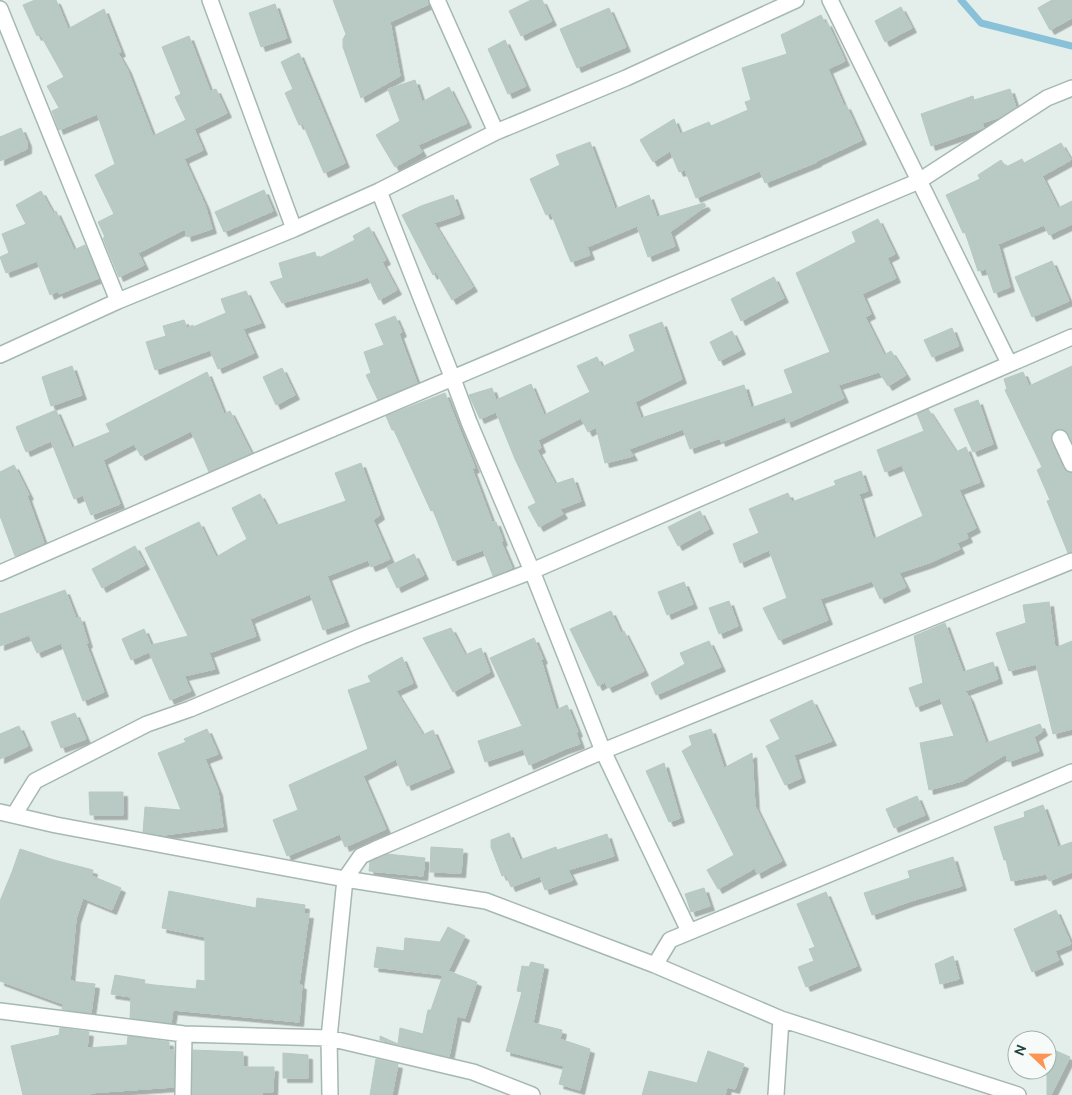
<svg xmlns="http://www.w3.org/2000/svg" width="1072" height="1095" font-family="Ubuntu,sans-serif">
<defs>
<filter id="shadow"><feDropShadow dx="4.5" dy="4.5" stdDeviation="0" flood-color="#0004"/></filter>
</defs>
<rect width="100%" height="100%" fill="#e4efec"/>
<g fill="none" stroke-linecap="round" stroke-linejoin="round">
<!-- stream -->
<path stroke="#89c1d8" stroke-width="7" d="M 961,0 L 981,23 L 1072,46"/>
</g>
<!-- building -->
<path fill="#b9cac5" stroke="#b6c9c4" filter="url(#shadow)" d="M 35,0 L 56,0 L 68,29 L 104,9 L 121,52 L 118,53 L 127,69 L 153,136 L 186,120 L 175,97 L 181,94 L 162,47 L 189,36 L 210,91 L 216,89 L 227,113 L 194,129 L 203,150 L 184,159 L 205,205 L 212,229 L 187,237 L 185,229 L 138,253 L 144,265 L 119,277 L 103,238 L 105,237 L 98,222 L 114,214 L 95,175 L 115,164 L 97,114 L 59,130 L 52,111 L 59,108 L 47,86 L 64,77 L 40,34 L 37,36 L 23,5 Z
M 333,0 L 428,0 L 429,4 L 390,22 L 400,76 L 361,98 L 343,47 L 343,39 L 346,34 Z
M 531,0 L 542,0 L 552,21 L 521,36 L 509,11 Z
M 1052,0 L 1072,0 L 1072,18 L 1050,30 L 1038,8 Z
M 275,4 L 287,38 L 261,47 L 249,13 Z
M 901,7 L 912,28 L 885,42 L 875,21 Z
M 609,8 L 626,47 L 577,68 L 560,29 Z
M 821,15 L 825,23 L 827,22 L 845,61 L 828,69 L 844,106 L 846,105 L 862,140 L 817,161 L 817,162 L 765,183 L 760,171 L 696,198 L 685,170 L 679,172 L 670,151 L 653,162 L 640,140 L 674,119 L 680,134 L 709,122 L 711,126 L 748,110 L 745,102 L 751,100 L 742,68 L 787,54 L 781,35 Z
M 505,40 L 526,86 L 508,94 L 488,49 Z
M 299,53 L 345,163 L 324,173 L 303,124 L 299,125 L 285,93 L 293,89 L 281,62 Z
M 415,80 L 422,102 L 449,87 L 467,123 L 418,145 L 422,152 L 395,167 L 376,135 L 400,121 L 388,89 Z
M 1010,89 L 1016,107 L 1001,117 L 982,123 L 984,128 L 983,128 L 931,146 L 921,114 L 973,96 L 974,100 Z
M 21,128 L 27,142 L 27,149 L 0,161 L 0,137 Z
M 590,142 L 615,209 L 649,195 L 657,217 L 704,203 L 706,206 L 670,232 L 675,246 L 648,257 L 637,226 L 587,247 L 590,255 L 571,262 L 551,213 L 546,215 L 530,179 L 560,165 L 556,155 Z
M 1061,143 L 1071,160 L 1042,176 L 1058,208 L 1072,201 L 1072,224 L 1049,235 L 1044,225 L 998,244 L 1010,287 L 994,293 L 986,269 L 978,271 L 965,232 L 963,233 L 946,195 L 980,179 L 978,175 L 1001,160 L 1006,167 L 1022,159 L 1024,163 Z
M 264,190 L 273,211 L 224,232 L 215,212 Z
M 41,191 L 53,213 L 56,211 L 74,250 L 85,245 L 99,278 L 59,294 L 58,291 L 50,295 L 37,261 L 6,273 L 0,257 L 9,253 L 2,234 L 26,224 L 16,205 Z
M 453,195 L 460,214 L 434,223 L 473,287 L 452,300 L 436,272 L 433,275 L 402,215 L 421,206 Z
M 878,219 L 895,254 L 887,258 L 896,278 L 862,294 L 871,314 L 865,317 L 884,355 L 891,351 L 906,375 L 888,386 L 879,372 L 838,385 L 844,398 L 787,423 L 785,417 L 721,442 L 720,438 L 690,449 L 683,429 L 629,449 L 633,456 L 605,463 L 596,427 L 588,432 L 581,418 L 538,440 L 541,448 L 537,450 L 555,484 L 573,478 L 581,501 L 560,509 L 563,514 L 539,527 L 528,507 L 536,503 L 515,459 L 496,412 L 480,419 L 469,395 L 492,388 L 496,400 L 531,384 L 544,415 L 590,392 L 577,366 L 597,357 L 602,367 L 635,351 L 629,335 L 662,322 L 682,379 L 635,402 L 641,418 L 744,385 L 751,408 L 793,393 L 784,370 L 830,352 L 796,273 L 856,242 L 852,232 Z
M 369,227 L 386,260 L 382,262 L 397,290 L 379,300 L 368,277 L 358,281 L 282,303 L 270,282 L 283,278 L 279,263 L 315,252 L 317,259 L 355,240 L 353,236 Z
M 1052,261 L 1069,301 L 1032,317 L 1015,277 Z
M 774,277 L 784,298 L 741,321 L 731,299 Z
M 246,291 L 261,323 L 243,329 L 254,353 L 218,369 L 210,350 L 155,370 L 146,342 L 166,336 L 163,326 L 184,320 L 187,328 L 193,325 L 193,327 L 226,313 L 221,299 Z
M 395,316 L 402,332 L 399,334 L 417,383 L 378,400 L 366,375 L 371,373 L 364,352 L 384,345 L 375,324 Z
M 952,328 L 959,346 L 932,357 L 924,340 Z
M 732,331 L 741,350 L 719,361 L 710,342 Z
M 72,366 L 82,395 L 51,406 L 42,377 Z
M 1072,366 L 1072,442 L 1068,434 L 1065,430 L 1061,429 L 1057,429 L 1053,432 L 1051,438 L 1051,442 L 1063,468 L 1067,472 L 1072,473 L 1072,552 L 1068,553 L 1047,501 L 1050,500 L 1037,470 L 1042,467 L 1005,390 L 1007,389 L 1004,379 L 1023,372 L 1029,386 Z
M 282,368 L 295,395 L 276,405 L 263,377 Z
M 207,372 L 224,414 L 230,411 L 251,453 L 209,472 L 191,431 L 141,456 L 134,444 L 103,460 L 120,504 L 91,515 L 83,495 L 74,499 L 51,441 L 26,452 L 16,427 L 56,410 L 72,448 L 110,432 L 106,424 Z
M 445,393 L 475,468 L 472,469 L 492,522 L 496,522 L 503,541 L 501,542 L 512,568 L 493,576 L 483,550 L 453,561 L 433,510 L 431,511 L 394,430 L 392,430 L 386,416 Z
M 978,400 L 993,444 L 973,452 L 954,409 Z
M 928,409 L 956,452 L 966,447 L 980,482 L 959,490 L 976,528 L 966,533 L 968,538 L 957,543 L 960,549 L 929,563 L 899,573 L 906,587 L 880,599 L 872,581 L 820,599 L 828,620 L 779,640 L 763,608 L 787,598 L 769,550 L 740,563 L 733,544 L 759,533 L 749,509 L 788,493 L 792,502 L 836,485 L 834,481 L 861,471 L 868,491 L 859,494 L 872,536 L 872,535 L 874,539 L 923,516 L 902,465 L 885,472 L 877,450 L 924,431 L 917,414 Z
M 361,463 L 380,515 L 373,520 L 390,559 L 371,567 L 368,560 L 327,576 L 345,622 L 323,630 L 310,594 L 250,619 L 256,636 L 209,653 L 215,669 L 184,676 L 191,691 L 170,700 L 149,652 L 131,660 L 122,639 L 144,629 L 151,645 L 188,636 L 145,548 L 199,522 L 216,557 L 247,539 L 232,508 L 260,494 L 276,525 L 278,525 L 346,501 L 335,473 Z
M 14,465 L 29,495 L 27,496 L 44,543 L 15,556 L 0,516 L 0,472 Z
M 700,511 L 709,529 L 678,546 L 668,527 Z
M 135,546 L 145,565 L 102,588 L 92,569 Z
M 414,554 L 424,575 L 397,588 L 387,567 Z
M 684,582 L 693,604 L 667,615 L 658,592 Z
M 65,590 L 76,618 L 80,617 L 88,643 L 86,644 L 104,692 L 83,701 L 61,643 L 37,653 L 29,635 L 0,646 L 0,614 Z
M 729,601 L 738,626 L 719,634 L 709,608 Z
M 1049,602 L 1055,648 L 1072,641 L 1072,729 L 1053,734 L 1036,664 L 1009,671 L 996,633 L 1026,623 L 1023,605 Z
M 611,611 L 621,633 L 624,631 L 644,671 L 608,688 L 605,682 L 598,686 L 570,629 Z
M 945,623 L 963,672 L 993,662 L 998,679 L 965,691 L 969,697 L 986,743 L 1040,724 L 1043,731 L 1034,737 L 1039,751 L 1008,762 L 1006,754 L 962,781 L 929,790 L 920,743 L 954,736 L 940,698 L 916,707 L 909,688 L 923,683 L 914,636 Z
M 451,628 L 465,655 L 481,648 L 490,672 L 453,692 L 423,638 Z
M 534,638 L 543,659 L 541,660 L 556,710 L 567,705 L 578,732 L 576,733 L 580,744 L 565,749 L 529,765 L 523,749 L 485,762 L 478,741 L 522,726 L 490,658 Z
M 709,641 L 721,667 L 656,695 L 651,683 L 685,664 L 680,653 Z
M 402,657 L 413,683 L 396,691 L 423,735 L 433,730 L 450,768 L 407,786 L 396,759 L 363,776 L 386,829 L 345,847 L 340,834 L 287,856 L 273,820 L 298,810 L 289,785 L 368,749 L 348,690 L 371,682 L 368,676 Z
M 812,700 L 832,741 L 794,755 L 801,778 L 785,785 L 766,746 L 780,739 L 770,720 Z
M 75,713 L 86,739 L 61,748 L 51,722 Z
M 19,726 L 28,746 L 0,759 L 0,734 Z
M 207,729 L 218,754 L 205,759 L 218,791 L 223,827 L 164,835 L 143,832 L 145,807 L 181,810 L 158,753 L 186,742 L 184,739 Z
M 711,729 L 724,768 L 752,753 L 755,806 L 782,861 L 757,874 L 755,868 L 718,889 L 707,870 L 734,855 L 682,751 L 692,745 L 689,736 Z
M 664,763 L 680,818 L 669,822 L 646,771 Z
M 89,792 L 123,792 L 123,815 L 90,815 Z
M 917,796 L 925,815 L 894,828 L 886,809 Z
M 1043,805 L 1058,847 L 1072,842 L 1072,872 L 1049,881 L 1046,874 L 1011,881 L 1006,860 L 1004,860 L 994,827 L 1025,817 L 1024,812 Z
M 509,833 L 520,860 L 556,847 L 557,850 L 607,834 L 614,856 L 568,870 L 573,880 L 545,890 L 540,876 L 511,887 L 506,875 L 502,876 L 491,847 L 491,840 Z
M 431,847 L 463,849 L 461,873 L 430,872 Z
M 20,849 L 54,860 L 93,870 L 92,876 L 121,888 L 112,910 L 83,898 L 76,919 L 70,981 L 95,984 L 91,1013 L 62,1009 L 63,1004 L 0,981 L 0,901 L 12,872 Z
M 387,854 L 425,858 L 423,876 L 369,871 L 370,862 Z
M 953,857 L 962,886 L 911,901 L 872,915 L 864,893 L 910,878 L 908,871 Z
M 704,888 L 710,906 L 691,912 L 685,894 Z
M 169,891 L 256,908 L 257,898 L 305,905 L 304,914 L 309,914 L 299,984 L 302,985 L 299,1022 L 173,1010 L 171,1023 L 130,1018 L 131,997 L 111,994 L 115,975 L 145,980 L 144,984 L 196,989 L 197,980 L 205,981 L 205,937 L 162,928 Z
M 826,892 L 857,966 L 806,987 L 798,967 L 814,961 L 809,949 L 815,947 L 797,904 Z
M 1056,910 L 1071,944 L 1055,951 L 1059,960 L 1032,972 L 1014,929 Z
M 448,927 L 465,936 L 448,971 L 477,982 L 465,1018 L 457,1016 L 449,1057 L 380,1040 L 380,1036 L 398,1044 L 400,1028 L 423,1034 L 428,1010 L 431,1010 L 443,975 L 374,967 L 377,947 L 404,951 L 405,938 L 440,942 Z
M 953,956 L 959,979 L 940,984 L 935,964 Z
M 531,962 L 544,965 L 533,1023 L 562,1030 L 560,1039 L 590,1049 L 580,1090 L 559,1084 L 564,1066 L 506,1051 L 522,992 L 517,991 L 522,966 L 529,967 Z
M 60,1028 L 89,1032 L 87,1048 L 127,1045 L 128,1036 L 169,1042 L 169,1050 L 174,1050 L 174,1087 L 89,1093 L 90,1095 L 23,1095 L 11,1046 L 59,1035 Z
M 1047,1047 L 1070,1057 L 1051,1095 L 1047,1095 Z
M 193,1050 L 243,1052 L 243,1067 L 274,1067 L 273,1092 L 262,1092 L 262,1095 L 192,1095 Z
M 708,1051 L 744,1064 L 735,1089 L 727,1087 L 725,1095 L 642,1095 L 649,1071 L 697,1083 Z
M 283,1053 L 308,1055 L 308,1078 L 283,1078 Z
M 376,1059 L 398,1064 L 392,1095 L 370,1095 Z"/>
<g fill="none" stroke-linecap="round" stroke-linejoin="round">
<defs>
<path id="minor" d="M 210,0 L 294,229
M 437,0 L 496,132
M 830,0 L 1009,363
M 0,9 L 118,301
M 379,191 L 453,379 L 469,422 L 532,571 L 603,751 L 689,931
M 0,355 L 118,301 L 294,229 L 379,191 L 496,132 L 626,78 L 796,0
M 1060,438 L 1072,464
M 0,573 L 261,459 L 919,181 L 1047,98 L 1072,88
M 0,812 L 56,825 L 345,879 L 486,901 L 655,965 L 781,1019 L 1018,1095
M 14,815 L 35,781 L 147,724 L 190,709 L 362,636 L 532,571 L 1072,337
M 655,965 L 670,940 L 943,827 L 1072,772
M 0,1011 L 184,1034 L 329,1038 L 473,1072 L 532,1095
M 183,1095 L 184,1034
M 330,1095 L 329,1038 L 345,879 L 361,856 L 374,850 L 603,751 L 1072,561
M 776,1095 L 781,1019"/>
</defs>
<!-- minor casing -->
<use href="#minor" stroke="#a6b8b4" stroke-width="18"/>
<!-- minor -->
<use href="#minor" stroke="#fff" stroke-width="15"/>
</g>
<!-- north arrow -->
<g transform="translate(1032 1055) rotate(292)"><circle r="24" fill="#f6fbf9" stroke="#a1b1ae"/>
<path d="M0-4L9 19L0 12L-9 19Z" fill="#fc9455"/>
<text y="-8" font-size="14" font-weight="bold" text-anchor="middle" fill="#22433e">N</text>
</g>
</svg>
